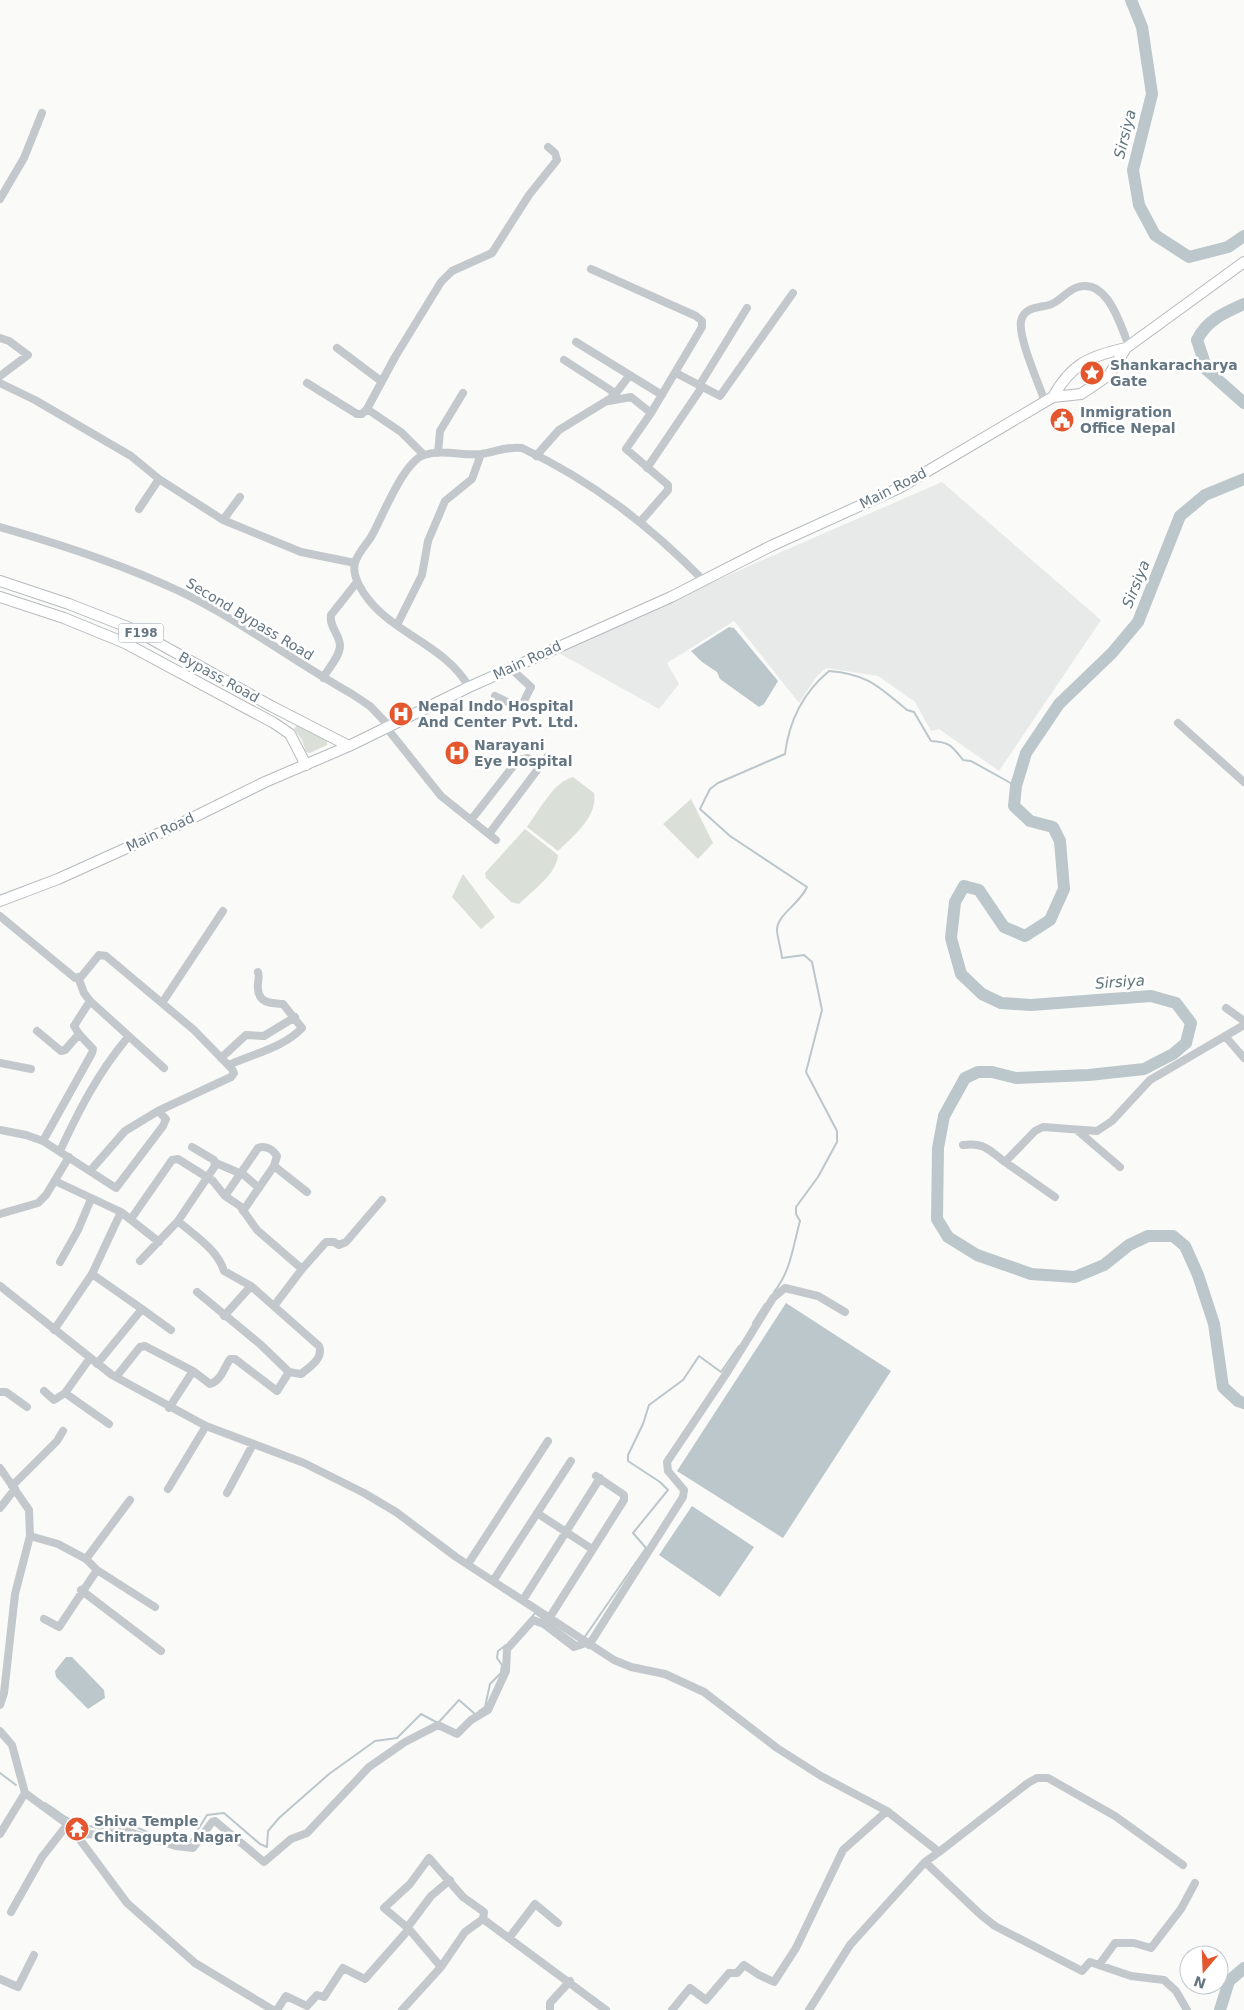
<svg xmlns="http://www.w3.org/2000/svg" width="1244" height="2010" font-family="'DejaVu Sans',sans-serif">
<rect width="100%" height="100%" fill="#fafaf8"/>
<!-- built -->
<path fill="#e8e9e9" d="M 942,482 L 1101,620 L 999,771 L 939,729 L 931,731 L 915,702 L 878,676 L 826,668 L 817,676 L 799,703 L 734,621 L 667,663 L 679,684 L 659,709 L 559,653 L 751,565 Z"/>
<!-- green -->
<path fill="#dadfd7" d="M 298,724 L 327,740 L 327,745 L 310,753 L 306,752 L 302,740 L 294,729 Z
M 573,777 L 594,793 C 598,817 573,836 558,851 L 527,827 C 539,811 553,782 573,777 Z
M 691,799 L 713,843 L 698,859 L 663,824 Z
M 525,829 L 558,855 C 557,874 532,891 519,904 L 511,902 L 486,878 L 485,873 Z
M 463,874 L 495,917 L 481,929 L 452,897 Z"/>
<!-- water -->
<path fill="#bbc7cb" d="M 729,627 L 734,628 L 778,681 L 764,704 L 759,707 L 720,679 L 717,672 L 702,662 L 691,651 Z
M 786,1303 L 891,1371 L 783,1538 L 677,1471 Z
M 692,1506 L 754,1547 L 720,1597 L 659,1555 Z
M 66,1657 L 72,1657 L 104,1690 L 105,1698 L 88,1709 L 56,1677 L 55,1671 Z"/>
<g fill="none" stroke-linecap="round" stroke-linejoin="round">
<!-- stream -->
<path stroke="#bbc7cb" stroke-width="2" d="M 774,1292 C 791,1271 793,1246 800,1221 L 796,1214 L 796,1207 L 818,1177 L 837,1142 L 837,1131 L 806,1072 L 822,1010 L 812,962 L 804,955 L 782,958 C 781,949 778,940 777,931 C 776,915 800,904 807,887 L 730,836 L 700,809 L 710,789 L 718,783 L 785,754 C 789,721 804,692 829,671 C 868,674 879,687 907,710 L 914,712 L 931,741 C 950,742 952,746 963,760 L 971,761 L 1016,786
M 753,1323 L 765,1304
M 531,1618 L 535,1613 L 577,1643
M 584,1638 L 646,1548 L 633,1533 L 668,1490 L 660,1482 L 628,1461 L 628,1455 L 643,1424 L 649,1405 L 683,1380 L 699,1356 L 721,1372 L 739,1346
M 479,1711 L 485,1707 L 490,1684 L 501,1673 L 502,1665 L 497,1658 L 498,1651 L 506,1645
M 0,1773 L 16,1785
M 45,1803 C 54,1808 61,1815 69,1819 C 78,1824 91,1826 101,1829 L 116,1818 L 156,1836 L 190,1842 L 207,1815 L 224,1813 L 260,1844 L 267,1847 L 268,1831 L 279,1818 L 329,1774 L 375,1741 L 397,1738 L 421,1714 L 438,1723 L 459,1700 L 475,1714"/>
<!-- river -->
<path stroke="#bbc7cb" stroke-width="12" d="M 1131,0 L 1142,27 L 1152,94 L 1133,170 L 1139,205 L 1155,235 L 1189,257 L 1228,247 L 1244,236
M 1244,304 C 1224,313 1207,320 1197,340 L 1207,370 L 1244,403
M 1244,479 L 1205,495 L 1180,516 L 1138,622 L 1112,653 L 1059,704 L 1026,753 L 1016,786 L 1014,806 L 1030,821 L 1053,827 L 1060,841 L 1064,889 L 1050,920 L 1025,936 L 1004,927 L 979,890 L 964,886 L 955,902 L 951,938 L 961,974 L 982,994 L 1001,1003 L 1031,1005 L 1151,996 L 1176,1003 L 1191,1023 L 1186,1043 L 1173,1054 L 1144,1069 L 1089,1075 L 1016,1078 L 992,1072 L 978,1072 L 965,1078 L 944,1116 L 938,1148 L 937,1219 L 948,1237 L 977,1255 L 1031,1274 L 1075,1277 L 1104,1265 L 1129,1245 L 1148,1236 L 1173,1236 L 1185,1246 L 1198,1275 L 1214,1324 L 1223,1387 L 1238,1401 L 1244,1403
M 1220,2010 L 1229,1981 L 1244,1968"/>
<defs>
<path id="major" d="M 1053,397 C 1071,364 1090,356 1126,348
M 0,581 L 69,604 L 135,630 L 271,706 L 349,746
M 0,597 L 64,618 L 125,643 L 274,723 L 290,734 L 306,765
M 0,901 L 58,879 L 182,823 L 265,782 L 349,746 L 469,687 L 671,597 L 771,546 L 899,488 L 1053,397 L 1081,394 L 1109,375 L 1126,348 L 1244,262"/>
</defs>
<!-- major casing -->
<use href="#major" stroke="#b5babe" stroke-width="12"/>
<!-- minor -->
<path stroke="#c3c8cc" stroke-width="8" d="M 0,199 L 24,158 L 42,113
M 591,269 L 696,316 L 702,321 L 702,327 L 651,413 L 626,449 L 668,485 L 668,490 L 641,521
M 0,338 L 9,341 L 28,355 L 0,376
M 576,342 L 662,395
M 337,348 L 381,381
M 676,373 L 720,396 L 793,293
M 0,383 L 35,400 L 131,456 L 159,479 L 223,520 L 301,552 L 355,563
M 307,383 L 357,414 L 362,414 L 367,409 L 395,357 L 441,282 L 452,271 L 492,253 L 529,195 L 557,160 L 555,153 L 548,147
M 699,386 L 747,308
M 613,397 L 629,376
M 609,401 L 631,397 L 651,413
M 1045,402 C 1039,384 1018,338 1021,321 C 1024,307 1038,308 1049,305 C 1060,302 1067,290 1078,287 C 1108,278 1121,327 1129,346
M 367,409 L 401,432 L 424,455
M 438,453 L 440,431 L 463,393
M 536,456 L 559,430 L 613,397 L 612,391 L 564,360
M 647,468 L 702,387
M 139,509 L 159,479
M 223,520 L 240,497
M 0,527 C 60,544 122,564 179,591 C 240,620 293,661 352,694 L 370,706 L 389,726
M 397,625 L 422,575 L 428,541 L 445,501 L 472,479 L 481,454
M 323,678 C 328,669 340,656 340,646 C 340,635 329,627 331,615 L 357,582
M 469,687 C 444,642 383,632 359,585 C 356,579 353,570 355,563 C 357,554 366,545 371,537 C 382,518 403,462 424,455 C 443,449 462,456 481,454 C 496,452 506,446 522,448 C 592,481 649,525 703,580
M 495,696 L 516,706 L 524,701 L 531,687 L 510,668
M 1178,723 L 1244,782
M 386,727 L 441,796 L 496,840
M 471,820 L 518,760 L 528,758 L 540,766
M 489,834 L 547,757
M 0,916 L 75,978 L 81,977 L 99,955 L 106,956 L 194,1030 L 232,1069 L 234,1073 L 231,1077 L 158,1111 L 125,1131 L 90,1171
M 78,977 L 84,993 L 90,1001 L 164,1068
M 162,1003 L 223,911
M 1226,1008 L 1244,1021
M 37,1031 L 61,1051 L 65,1050 L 79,1034
M 1225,1036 L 1244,1058
M 221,1058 L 246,1035 L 264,1036 L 295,1017
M 0,1063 L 31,1069
M 229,1065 C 253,1054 283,1048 302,1028 L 283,1004 C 272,1003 259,1004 258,989 C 257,983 260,978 258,972
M 0,1130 L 26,1135 L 43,1141 L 116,1188 L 163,1126 L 166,1119 L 158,1111
M 1078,1131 L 1120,1167
M 43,1141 L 92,1053 L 93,1049 L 79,1034 L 74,1026 L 90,1001
M 963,1145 C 984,1142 989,1150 1005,1162 L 1035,1131 L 1043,1127 L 1097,1131 L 1112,1121 L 1150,1080 L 1244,1025
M 60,1151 C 80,1108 98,1073 128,1037
M 1005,1162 L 1055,1197
M 216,1163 L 244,1175 L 259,1188
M 274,1166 L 307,1192
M 55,1181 L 121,1212 L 159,1242
M 225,1196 L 258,1148 C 266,1145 273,1150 277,1156 L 274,1166 L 243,1211
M 0,1214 L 38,1203 L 46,1195 L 69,1157
M 131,1219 L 172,1160 L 178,1159 L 213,1181 L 225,1196 L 240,1206 L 257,1230 L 302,1269 L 326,1242 L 334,1242 L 339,1245 L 346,1242 L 382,1200
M 140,1261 L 178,1221 L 215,1166 L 214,1160 L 192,1147
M 60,1262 L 78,1230 L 91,1199
M 92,1274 L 142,1309 L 97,1364
M 0,1286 L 112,1375 L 206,1426 L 304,1463 L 364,1493 L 396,1512 L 456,1557 L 614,1660 L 631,1667 L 665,1674 L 704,1692 L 777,1748 L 821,1776 L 887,1811 L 939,1852 L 925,1862 L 850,1945 L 809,2010
M 197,1292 L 260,1344 L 289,1372
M 274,1306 L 302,1269
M 142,1309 L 171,1330
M 224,1316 L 251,1286
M 54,1330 L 92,1274 L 121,1212
M 90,1358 L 65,1393 L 109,1424
M 116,1377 L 140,1347 L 145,1346 L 193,1371
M 44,1391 L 54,1400 L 65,1393
M 0,1392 L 6,1392 L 27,1407
M 169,1408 L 193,1371 L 210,1384 C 221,1381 224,1368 230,1359 L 235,1359 L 277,1391 L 289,1372 L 301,1374 C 310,1367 324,1358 319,1346 L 251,1286 L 224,1271 C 217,1249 195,1236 178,1221
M 0,1468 L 29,1510 L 30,1536 L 15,1594 L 4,1693 L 0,1705
M 12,1486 L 57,1441 L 63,1431
M 168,1489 L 206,1426
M 227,1493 L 253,1444
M 0,1508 L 15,1489
M 537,1513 L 592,1549
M 30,1536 L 58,1544 L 86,1559 L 97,1570 L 155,1607
M 86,1559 L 130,1500
M 468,1564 L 548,1441
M 493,1581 L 571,1461
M 81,1590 L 161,1651
M 523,1600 L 600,1478
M 550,1617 L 624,1500 L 624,1495 L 596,1476
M 44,1619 L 59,1627 L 97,1570
M 589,1645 L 683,1497 L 684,1490 L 668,1471 L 667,1462 L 728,1371 L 773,1298 L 785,1288 L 818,1296 L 845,1312
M 0,1731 L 12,1745 L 25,1793 L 63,1821 L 75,1833 L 127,1903 L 195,1963 L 273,2010
M 0,1834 L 25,1793
M 77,1836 L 85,1834 L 103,1835 L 119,1829 L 176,1846 L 193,1848 L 212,1822 L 215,1821 L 264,1862 L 291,1839 L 307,1833 L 369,1767 L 405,1742 L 438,1725 L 457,1734 L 471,1720 L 488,1710 L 506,1671 L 507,1649 L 533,1620 L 544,1624 L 574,1647 L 586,1643
M 939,1852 L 1028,1783 L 1037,1778 L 1048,1778 L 1115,1816 L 1183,1865
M 925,1862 L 981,1915 L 995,1926 L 1082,1971 L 1090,1962 L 1131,1976 L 1164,1980 L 1176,1991 L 1187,2010
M 11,1912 L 42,1857 L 67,1825
M 483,1919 L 606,2010
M 407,1928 L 431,1896 L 450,1880
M 409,1929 L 441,1967
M 509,1938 L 535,1904 L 558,1923
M 1099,1965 L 1115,1943 L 1134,1943 L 1151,1948 L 1181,1909 L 1195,1883
M 0,1979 L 18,1987 L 34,1955
M 277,2010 L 286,1996 L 307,2006 L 317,1995 L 324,1997 L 343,1968 L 365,1979 L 409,1929 L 384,1908 L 410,1884 L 429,1858 L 463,1897 L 484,1912 L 483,1919
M 402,2010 L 441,1967 L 465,1932 L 483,1919
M 550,2010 L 550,2003 L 570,1981
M 672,2010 L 690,1988 L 706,2000 L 729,1973 L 737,1973 L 744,1965 L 759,1975 L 774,1982 L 796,1948 L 843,1850 L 887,1811"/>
<!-- major -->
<use href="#major" stroke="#fff" stroke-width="10"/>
</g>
<!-- icons -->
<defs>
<symbol id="sight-disc" viewBox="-11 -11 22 22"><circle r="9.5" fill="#e4572e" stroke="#fff"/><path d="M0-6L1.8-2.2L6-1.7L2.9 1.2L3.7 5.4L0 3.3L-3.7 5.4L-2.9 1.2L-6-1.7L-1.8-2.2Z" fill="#fff"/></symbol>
<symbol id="civic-disc" viewBox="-11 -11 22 22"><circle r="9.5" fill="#e4572e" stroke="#fff"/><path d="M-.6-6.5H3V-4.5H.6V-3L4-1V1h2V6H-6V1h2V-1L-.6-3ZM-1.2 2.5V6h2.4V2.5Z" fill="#fff"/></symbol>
<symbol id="hospital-disc" viewBox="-11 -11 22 22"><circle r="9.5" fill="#e4572e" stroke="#fff"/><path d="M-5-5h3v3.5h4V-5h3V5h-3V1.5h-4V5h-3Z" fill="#fff"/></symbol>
<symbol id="temple-disc" viewBox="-11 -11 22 22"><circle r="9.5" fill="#e4572e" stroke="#fff"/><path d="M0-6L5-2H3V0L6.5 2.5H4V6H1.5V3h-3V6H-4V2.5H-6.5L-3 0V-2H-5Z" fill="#fff"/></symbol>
</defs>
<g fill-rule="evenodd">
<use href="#sight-disc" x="1078" y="359" width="28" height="28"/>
<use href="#civic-disc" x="1048" y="406" width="28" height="28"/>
<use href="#hospital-disc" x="387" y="700" width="28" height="28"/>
<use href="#hospital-disc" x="443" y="739" width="28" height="28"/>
<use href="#temple-disc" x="63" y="1815" width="28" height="28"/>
</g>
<g text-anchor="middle" stroke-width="5" stroke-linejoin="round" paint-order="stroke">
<!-- shield labels -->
<rect fill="#fff" stroke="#939fa8" stroke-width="1" x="118.5" y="623.5" width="45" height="19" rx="4"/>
<g font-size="12" font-weight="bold" fill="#657683">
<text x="141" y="637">F198</text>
</g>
<!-- poi labels -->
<g font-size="14" font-weight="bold" fill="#657683" stroke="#fff" text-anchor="start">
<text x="1110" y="370">Shankaracharya<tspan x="1110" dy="16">Gate</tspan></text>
<text x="1080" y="417">Inmigration<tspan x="1080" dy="16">Office Nepal</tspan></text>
<text x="418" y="711">Nepal Indo Hospital<tspan x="418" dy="16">And Center Pvt. Ltd.</tspan></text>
<text x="474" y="750">Narayani<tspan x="474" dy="16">Eye Hospital</tspan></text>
<text x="94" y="1826">Shiva Temple<tspan x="94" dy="16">Chitragupta Nagar</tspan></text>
</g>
<!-- street labels -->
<g font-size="14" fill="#657683" stroke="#fff">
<text transform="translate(893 488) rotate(-27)" y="5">Main Road</text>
<text transform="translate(250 619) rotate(31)" y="5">Second Bypass Road</text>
<text transform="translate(527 660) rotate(-25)" y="5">Main Road</text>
<text transform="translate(219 677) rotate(29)" y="5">Bypass Road</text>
<text transform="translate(160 832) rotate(-25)" y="5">Main Road</text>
</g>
<!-- water labels -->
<g font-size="15" font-style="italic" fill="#60757c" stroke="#fff">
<text transform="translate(1125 134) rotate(-76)" y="5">Sirsiya</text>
<text transform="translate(1136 584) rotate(-68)" y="5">Sirsiya</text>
<text transform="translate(1120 982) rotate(-4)" y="5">Sirsiya</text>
</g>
</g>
<!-- north arrow -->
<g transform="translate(1204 1970) rotate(199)"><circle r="24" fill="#ffffff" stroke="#c1c8cd"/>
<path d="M0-4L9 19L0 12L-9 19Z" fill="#e4572e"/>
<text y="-8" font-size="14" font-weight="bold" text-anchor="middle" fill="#657683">N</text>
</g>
</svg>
